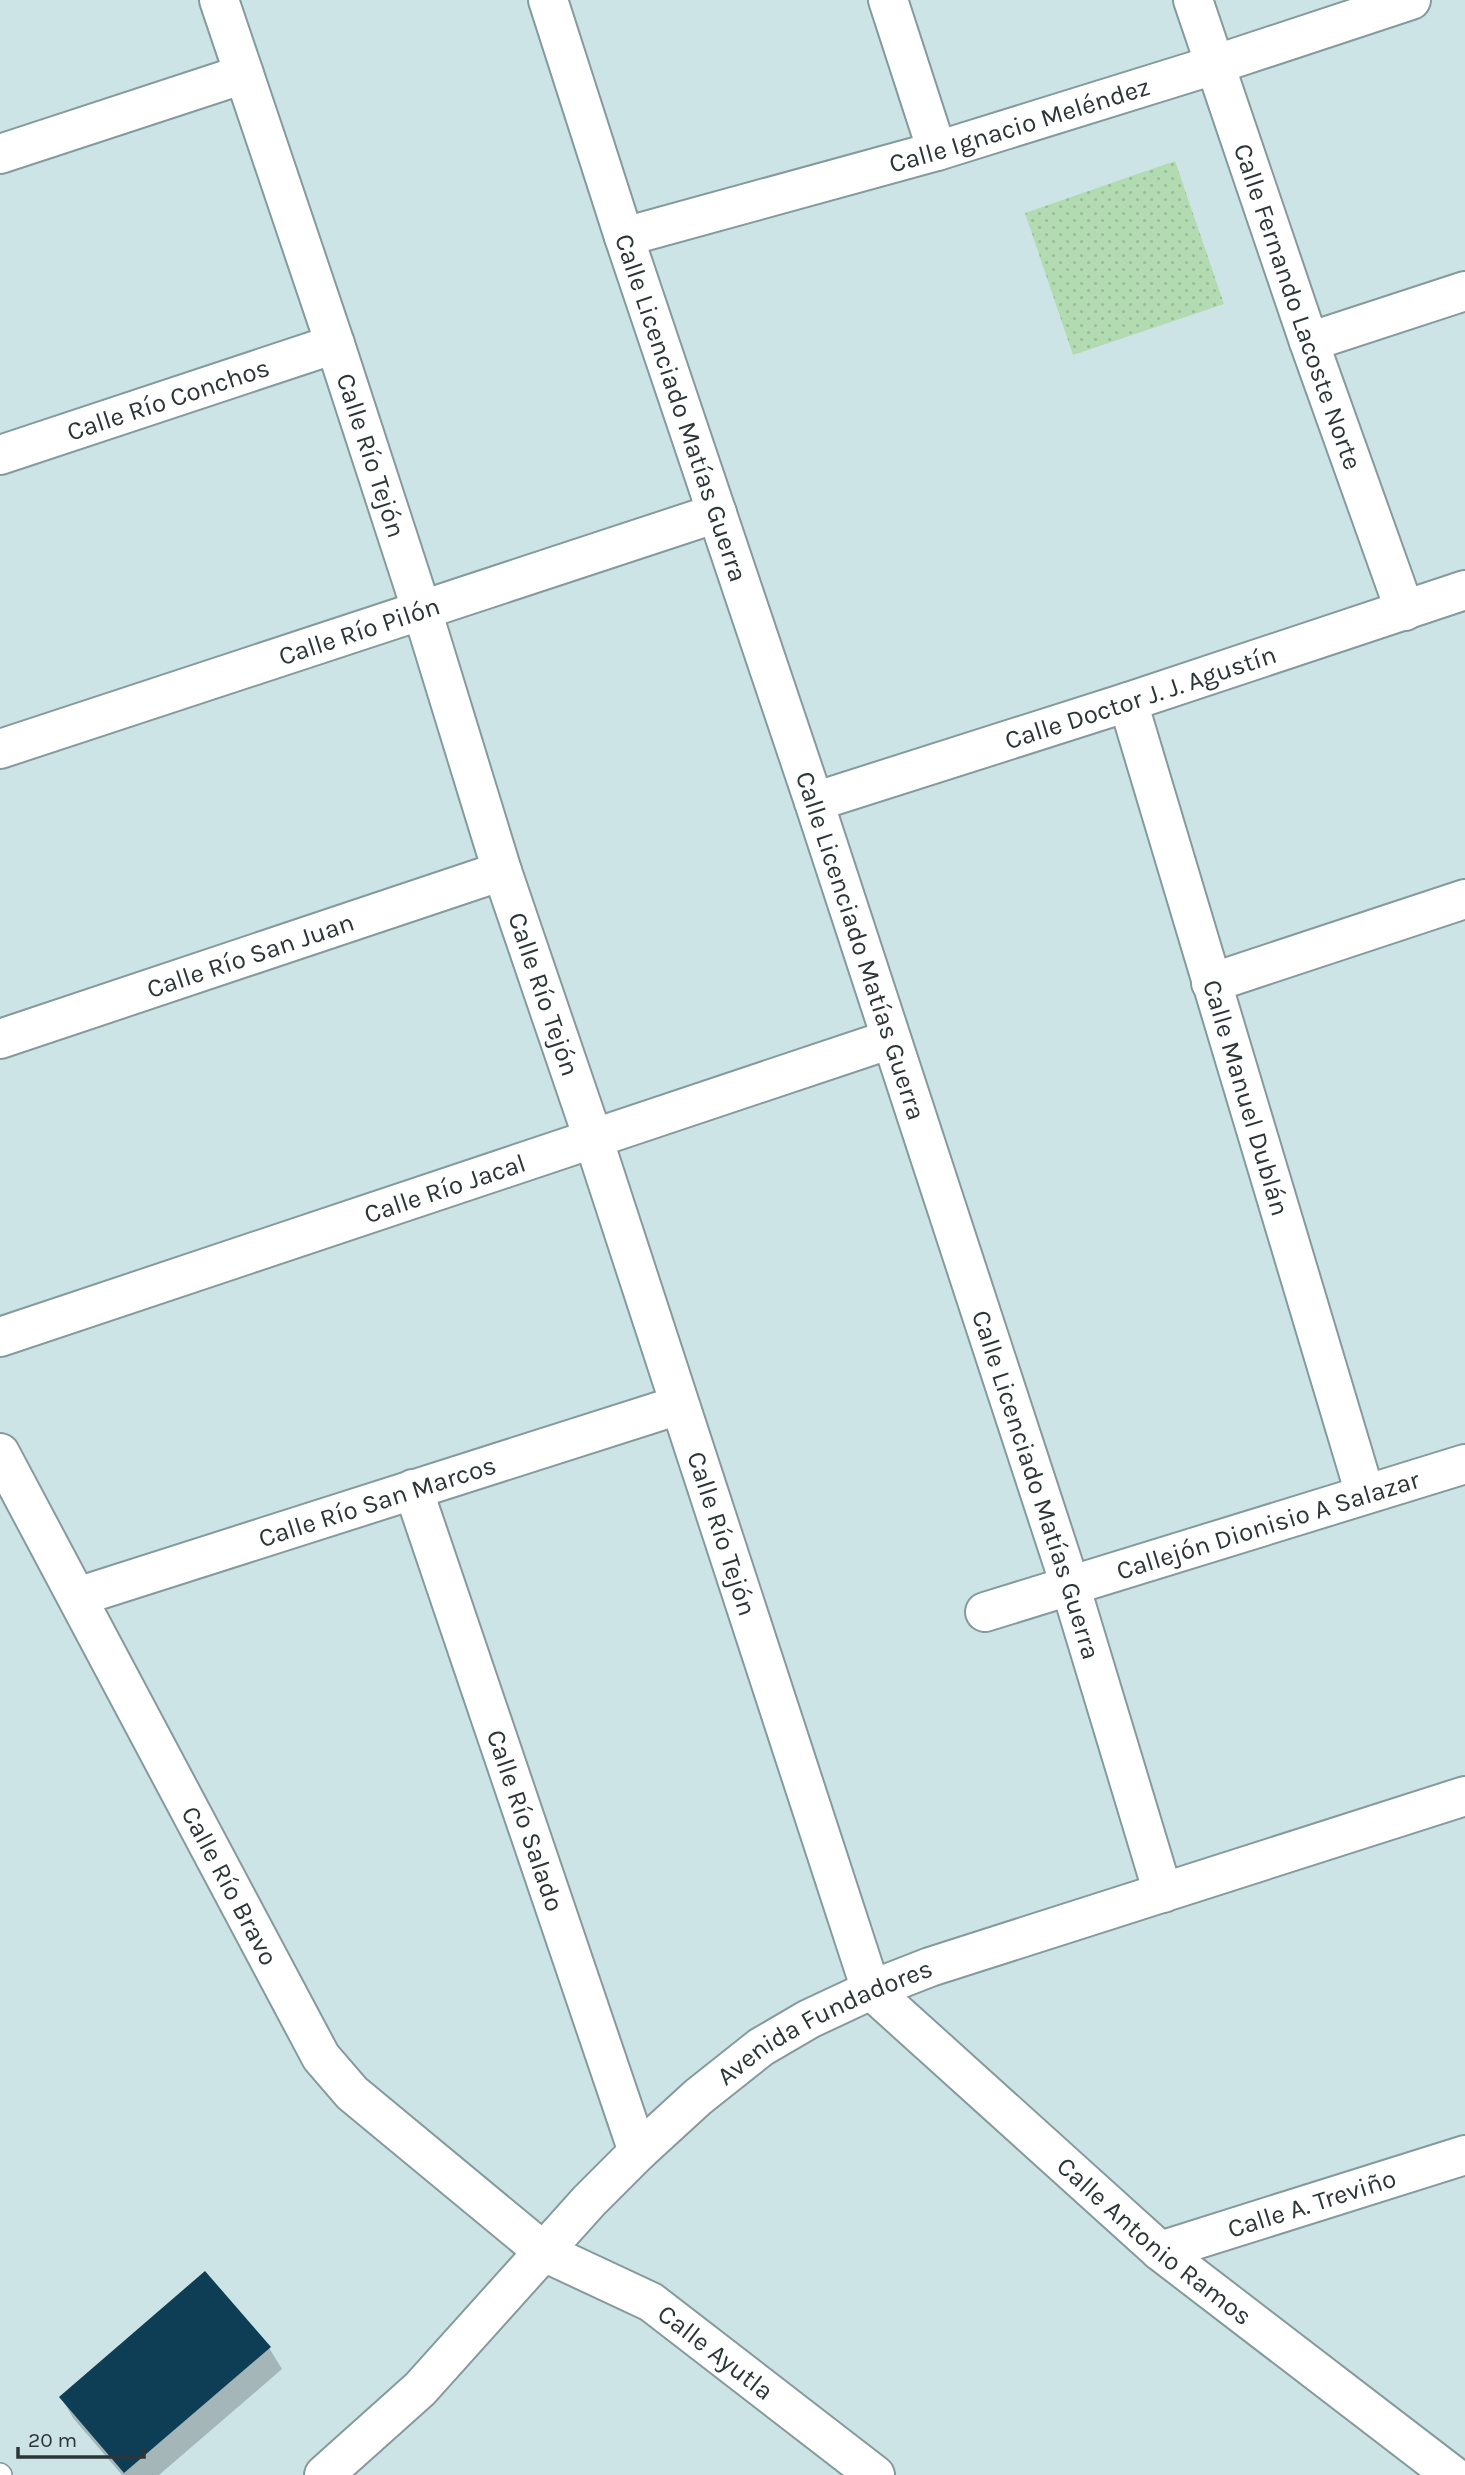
<svg xmlns="http://www.w3.org/2000/svg" width="1465" height="2475" font-family="Karla,sans-serif">
  <defs>
    <pattern id="park-dots" width="8" height="8" patternUnits="userSpaceOnUse" patternTransform="scale(1.75)"><rect width="8" height="8" fill="#b2dbb1"/><path d="M2 2h.1M6 6h.1" fill="none" stroke="#99bd99" stroke-width="1.8" stroke-linecap="round"/></pattern>
  </defs>
  <rect width="100%" height="100%" fill="#cde4e6"/>
  <polygon fill="url(#park-dots)" points="1175,161 1224,304 1073,355 1025,213"/>
  <polygon fill="#0003" points="269,2348 282,2369 159,2475 122,2475 73,2418 61,2397"/>
  <polygon fill="#0d3e56" points="205,2271 271,2347 124,2473 59,2397"/>
  <g fill="none" stroke-linecap="round" stroke-linejoin="round">
    <defs>
      <polyline id="service" points="0,2474 1,2475"/>
      <g id="minor">
        <path id="s1" d="M219,0l116,344 94,289 73,238 91,267 278,852 289,261 292,224"/>
        <polyline points="888,0 937,151"/>
        <path id="s2" d="M1193,0l116,342 96,269"/>
        <polyline points="0,154 244,74"/>
        <path id="s3" d="M624,237l313,-86 277,-86 197,-65"/>
        <polyline points="1309,342 1465,291"/>
        <path id="s4" d="M0,455l335,-111"/>
        <path id="s5" d="M1128,702l237,792"/>
        <path id="s6" d="M0,749l717,-236"/>
        <path id="s7" d="M814,802l314,-100 337,-112"/>
        <polyline points="1211,983 1465,899"/>
        <path id="s8" d="M0,1039l502,-168"/>
        <path id="s9" d="M0,1337l891,-298"/>
        <path id="s10" d="M0,1453l321,604 31,36 192,159"/>
        <path id="s11" d="M413,1489l225,663"/>
        <path id="s12" d="M77,1597l602,-192"/>
        <path id="s13" d="M985,1612l480,-148"/>
        <path id="s14" d="M1160,2251l305,-96"/>
      </g>
      <g id="tertiary">
        <path id="s15" d="M548,0l76,237 190,565 256,783 93,308"/>
        <path id="s16" d="M544,2252l107,50 224,173"/>
        <path id="s17" d="M324,2475l96,-86 169,-188 49,-49 60,-55 63,-50 48,-28 62,-29 59,-23 535,-171"/>
      </g>
    </defs>
    <use href="#service" stroke="#859a9d" stroke-width="24"/>
    <use href="#minor" stroke="#859a9d" stroke-width="42"/>
    <use href="#tertiary" stroke="#859a9d" stroke-width="42"/>
    <use href="#service" stroke="#fff" stroke-width="21"/>
    <use href="#minor" stroke="#fff" stroke-width="38"/>
    <use href="#tertiary" stroke="#fff" stroke-width="38"/>
  </g>
  <g text-anchor="middle" dominant-baseline="central" stroke-width="7" stroke-linejoin="round" paint-order="stroke">
    <g font-size="26" fill="#2d3637" stroke="#cde4e6">
      <text stroke="none"><textPath href="#s3" startOffset="411">Calle Ignacio Meléndez</textPath></text>
      <text stroke="none"><textPath href="#s2" startOffset="324">Calle Fernando Lacoste Norte</textPath></text>
      <text stroke="none"><textPath href="#s4" startOffset="177">Calle Río Conchos</textPath></text>
      <text stroke="none"><textPath href="#s15" startOffset="429">Calle Licenciado Matías Guerra</textPath></text>
      <text stroke="none"><textPath href="#s1" startOffset="480">Calle Río Tejón</textPath></text>
      <text stroke="none"><textPath href="#s6" startOffset="378">Calle Río Pilón</textPath></text>
      <text stroke="none"><textPath href="#s7" startOffset="343">Calle Doctor J. J. Agustín</textPath></text>
      <text stroke="none"><textPath href="#s15" startOffset="996">Calle Licenciado Matías Guerra</textPath></text>
      <text stroke="none"><textPath href="#s8" startOffset="264">Calle Río San Juan</textPath></text>
      <text stroke="none"><textPath href="#s1" startOffset="1046">Calle Río Tejón</textPath></text>
      <text stroke="none"><textPath href="#s5" startOffset="413">Calle Manuel Dublán</textPath></text>
      <text stroke="none"><textPath href="#s9" startOffset="469">Calle Río Jacal</textPath></text>
      <text stroke="none"><textPath href="#s15" startOffset="1563">Calle Licenciado Matías Guerra</textPath></text>
      <text stroke="none"><textPath href="#s12" startOffset="315">Calle Río San Marcos</textPath></text>
      <text stroke="none"><textPath href="#s13" startOffset="296">Callejón Dionisio A Salazar</textPath></text>
      <text stroke="none"><textPath href="#s1" startOffset="1614">Calle Río Tejón</textPath></text>
      <text stroke="none"><textPath href="#s11" startOffset="350">Calle Río Salado</textPath></text>
      <text stroke="none"><textPath href="#s10" startOffset="490">Calle Río Bravo</textPath></text>
      <text stroke="none"><textPath href="#s17" startOffset="681">Avenida Fundadores</textPath></text>
      <text stroke="none"><textPath href="#s14" startOffset="159">Calle A. Treviño</textPath></text>
      <text stroke="none"><textPath href="#s1" startOffset="2473">Calle Antonio Ramos</textPath></text>
      <text stroke="none"><textPath href="#s16" startOffset="200">Calle Ayutla</textPath></text>
    </g>
  </g>
  <path d="M18 2447v10h126v-10" fill="none" stroke="#2d3637" stroke-width="3.5"/>
  <text x="28" y="2447" font-size="21" fill="#2d3637" stroke="#cde4e6" stroke-width="5" paint-order="stroke">20 m</text>
</svg>
